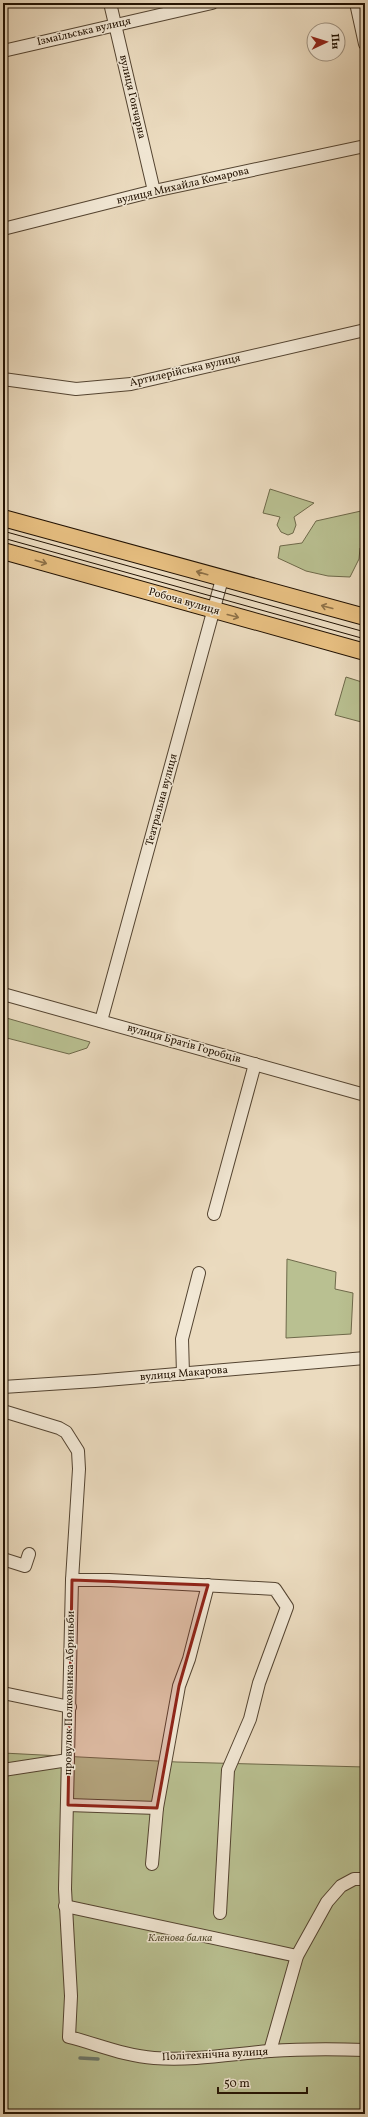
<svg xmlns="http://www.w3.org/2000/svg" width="368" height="2117" font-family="Vollkorn,serif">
  <rect width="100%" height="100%" fill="#ebdbbf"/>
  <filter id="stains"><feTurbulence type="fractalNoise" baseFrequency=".005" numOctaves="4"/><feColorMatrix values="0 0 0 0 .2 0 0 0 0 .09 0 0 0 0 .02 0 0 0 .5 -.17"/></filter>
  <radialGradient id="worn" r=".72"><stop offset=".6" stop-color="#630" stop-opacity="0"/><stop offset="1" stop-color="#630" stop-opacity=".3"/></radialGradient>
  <g fill="#b9c091" stroke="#6e694a">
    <polygon points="365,486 365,545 360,548 359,559 350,577 328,576 306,571 278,558 280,546 302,543 316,521 361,511"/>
    <polygon points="270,489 314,503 294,517 296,525 293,533 288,535 281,532 277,525 280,517 263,513"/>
    <polygon points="346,677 365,683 365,723 335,715"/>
    <polygon points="3,1017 90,1042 87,1048 69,1054 3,1037"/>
    <polygon points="287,1259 336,1272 335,1289 353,1293 351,1334 286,1338"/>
    <polygon points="3,1753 177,1762 365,1767 365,2114 3,2114"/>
  </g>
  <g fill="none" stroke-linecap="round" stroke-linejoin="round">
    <polyline stroke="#69776b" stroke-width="3.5" points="80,2058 98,2059"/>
    <defs>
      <g id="minor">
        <polyline points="110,3 154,191"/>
        <polyline points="356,3 365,44"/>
        <polyline points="3,51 212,3"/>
        <polyline points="3,229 154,191 365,146"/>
        <polyline points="3,379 76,389 131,384 365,330"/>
        <polyline points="3,994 365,1095"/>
        <polyline points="101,1021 222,579"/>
        <polyline points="214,1214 255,1064"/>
        <polyline points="183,1374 182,1339 199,1273"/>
        <polyline points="3,1387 95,1381 365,1358"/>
        <path d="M3,1411l56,17 7,4 12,19 1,18 -7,111 -7,309 6,107 -2,41c28,7 56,19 85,21 39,3 78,-4 116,-7 31,-2 64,-2 95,-1"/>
        <polyline points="3,1559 25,1566 29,1554"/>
        <polyline points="72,1580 109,1580 275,1589 287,1607 259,1683 250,1719 228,1770 220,1913"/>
        <polyline points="3,1693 70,1707"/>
        <polyline points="3,1770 68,1760"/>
        <polyline points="68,1805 157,1808"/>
        <polyline points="152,1864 157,1808 179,1686 189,1659 208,1585"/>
        <polyline points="65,1906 297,1956"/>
        <polyline points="270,2051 297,1956 327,1902 341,1886 354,1879 365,1879"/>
      </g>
      <g id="major">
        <polyline points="3,518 365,617"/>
        <polyline points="3,551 365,652"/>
      </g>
    </defs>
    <use href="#minor" stroke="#544431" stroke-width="14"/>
    <use href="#major" stroke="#221202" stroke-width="18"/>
    <use href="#minor" stroke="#f2e8d5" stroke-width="12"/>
    <use href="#major" stroke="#e6be80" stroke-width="16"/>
    <g stroke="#221202" stroke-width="1">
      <polyline points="3,531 365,632"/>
      <polyline points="3,538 365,639"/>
    </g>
  </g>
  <defs><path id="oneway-shaft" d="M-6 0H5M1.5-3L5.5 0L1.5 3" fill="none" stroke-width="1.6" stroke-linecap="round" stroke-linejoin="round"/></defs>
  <g stroke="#8e7147">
    <use href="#oneway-shaft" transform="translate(41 562) rotate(16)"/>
    <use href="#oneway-shaft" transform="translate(202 573) rotate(-164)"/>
    <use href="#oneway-shaft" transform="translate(327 607) rotate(-165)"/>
    <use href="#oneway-shaft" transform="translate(233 616) rotate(15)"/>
  </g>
  <path fill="#8f2418" fill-opacity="0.2" stroke="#8f2418" stroke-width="3" stroke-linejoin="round" d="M72,1580l136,5 -29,101 -22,122 -89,-3z"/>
  <g text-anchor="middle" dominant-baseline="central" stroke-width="3" stroke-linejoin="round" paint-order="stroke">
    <g font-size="11" fill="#221202" stroke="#f2e8d5">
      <text transform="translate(84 32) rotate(-13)">Ізмаїльська вулиця</text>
      <text transform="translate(132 97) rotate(77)">вулиця Гончарна</text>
      <text transform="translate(183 186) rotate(-13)">вулиця Михайла Комарова</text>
      <text transform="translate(185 371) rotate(-13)">Артилерійська вулиця</text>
      <text transform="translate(184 602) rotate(16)">Робоча вулиця</text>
      <text transform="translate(162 800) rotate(-75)">Театральна вулиця</text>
      <text transform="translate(184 1044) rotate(16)">вулиця Братів Горобців</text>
      <text transform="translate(184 1374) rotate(-5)">вулиця Макарова</text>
      <text transform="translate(70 1693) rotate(-89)">провулок Полковника Абриньби</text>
      <text transform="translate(215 2055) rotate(-3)">Політехнічна вулиця</text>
    </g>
    <g font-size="11" font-style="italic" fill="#574f34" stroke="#f2e8d5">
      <text x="180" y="1938">Кленова балка</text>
    </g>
  </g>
  <rect width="368" height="2117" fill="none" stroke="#ebdbbf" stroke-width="16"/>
  <rect x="4" y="4" width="360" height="2109" fill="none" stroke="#221202" stroke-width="2"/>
  <rect x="8" y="8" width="352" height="2101" fill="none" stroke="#221202"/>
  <g transform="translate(326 42) rotate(86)"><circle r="19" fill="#f2e8d5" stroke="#9f9281"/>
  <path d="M0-3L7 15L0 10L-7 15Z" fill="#8f2418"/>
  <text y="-6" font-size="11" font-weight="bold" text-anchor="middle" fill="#221202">Пн</text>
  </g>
  <path d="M218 2087v6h89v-6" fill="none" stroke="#221202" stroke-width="2"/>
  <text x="224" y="2087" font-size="12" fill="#221202" stroke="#f2e8d5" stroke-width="3" paint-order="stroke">50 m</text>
  <rect width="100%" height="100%" filter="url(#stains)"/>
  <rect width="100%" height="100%" fill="url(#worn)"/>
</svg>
